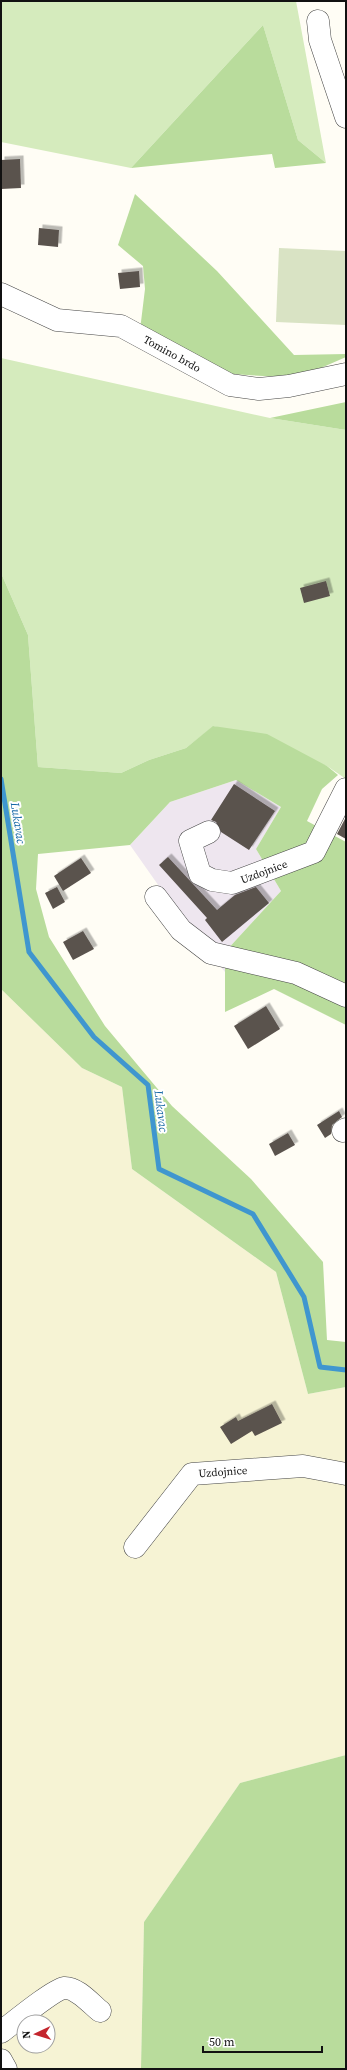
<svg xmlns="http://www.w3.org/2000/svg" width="347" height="2070" font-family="'Source Serif 4',serif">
  <defs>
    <filter id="shadow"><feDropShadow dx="3.5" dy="-3.5" stdDeviation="0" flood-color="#0004"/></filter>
  </defs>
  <rect width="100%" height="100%" fill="#fffdf5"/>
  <polygon fill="#eee6ef" points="236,780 281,807 256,849 281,891 225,952 225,972 180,916 130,845 170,802"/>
  <path fill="#f6f3d4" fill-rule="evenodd" d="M1,989l81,79 40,19 10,82 144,103 32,122 38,-7v368l-106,28 -96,139 -3,147h-140zM24,2022h24v24h-24z"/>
  <g fill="#d5ebbd">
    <polygon points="1,1 296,1 326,163 298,140 263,25 131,168 1,142"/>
    <polygon points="1,358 270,418 346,430 346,779 327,766 214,726 186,748 149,760 121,773 38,767 28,635 1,573"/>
  </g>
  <g fill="#b9dc9c">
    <polygon points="263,25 298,140 326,163 275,168 272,154 131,168"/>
    <polygon points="135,194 217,271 294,355 346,354 346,357 298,378 214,373 140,330 145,289 143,266 118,245"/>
    <polygon points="346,402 346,430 270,418"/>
    <polygon points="1,573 28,635 38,767 121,773 149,760 186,748 213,726 267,734 327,766 338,775 322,789 307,821 346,842 346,1025 274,989 225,1012 225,952 281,891 256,849 281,807 236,780 170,802 130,845 38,854 36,889 49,937 105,1026 172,1106 251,1179 323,1262 327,1340 346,1342 346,1387 308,1394 276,1272 132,1169 122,1087 82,1068 1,989"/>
    <polygon points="346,1755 346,2069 141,2069 144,1922 240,1783"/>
  </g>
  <polygon fill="#d9e3c4" points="279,248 346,251 346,325 276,322"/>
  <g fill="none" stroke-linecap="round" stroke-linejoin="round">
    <polyline stroke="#3f96cf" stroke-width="5" points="1,779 29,952 94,1037 148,1085 159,1169 253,1214 304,1297 320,1367 346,1370"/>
  </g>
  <g fill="#5a524d" filter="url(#shadow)">
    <polygon points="20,159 21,188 1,189 1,160"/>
    <polygon points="39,228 59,230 58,247 38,245"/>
    <polygon points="139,271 140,287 120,289 118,273"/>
    <polygon points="326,581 330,596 304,603 300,588"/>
    <polygon points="234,784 275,811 249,850 221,832 216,822 211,820"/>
    <polygon points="346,817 346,839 337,834"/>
    <polygon points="168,857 217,910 235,895 256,887 269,903 222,942 205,920 207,918 159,865"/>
    <polygon points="81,858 91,873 63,891 54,876"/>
    <polygon points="57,887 65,902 53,909 45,893"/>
    <polygon points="83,931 94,949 73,960 63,942"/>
    <polygon points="266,1006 280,1029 248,1049 234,1026"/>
    <polygon points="339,1111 342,1117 332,1125 331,1134 325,1138 317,1125"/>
    <polygon points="288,1133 295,1145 275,1156 269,1144"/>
    <polygon points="272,1404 282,1423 255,1436 252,1431 231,1444 220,1427 236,1417 238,1421"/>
  </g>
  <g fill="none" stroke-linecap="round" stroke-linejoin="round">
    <defs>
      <g id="minor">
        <polyline points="318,21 320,40 346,117"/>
        <polyline points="1,294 57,320 121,326 230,385 259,389 289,386 346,374"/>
        <polyline points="209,832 190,841 200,874 212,880 232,883 314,852 346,789"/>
        <polyline points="156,897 181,930 211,953 296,973 346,996"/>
        <polyline points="343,1131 346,1129"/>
        <polyline points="135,1547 192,1474 303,1466 346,1474"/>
        <path d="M1,2032c12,-9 52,-42 63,-44 13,-1 27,16 36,23"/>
        <polyline points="1,2060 6,2069"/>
      </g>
    </defs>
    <use href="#minor" stroke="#444" stroke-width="23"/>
    <use href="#minor" stroke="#fff" stroke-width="22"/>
  </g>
  <g text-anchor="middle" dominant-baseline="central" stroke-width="4" stroke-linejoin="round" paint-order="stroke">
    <g font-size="11" fill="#111" stroke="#fff">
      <text transform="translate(172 354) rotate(29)">Tomino brdo</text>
      <text transform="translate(264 872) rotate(-20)">Uzdojnice</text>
      <text transform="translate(223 1472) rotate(-4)">Uzdojnice</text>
    </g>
    <g font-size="12" font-style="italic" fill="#1768a6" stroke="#fff">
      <text transform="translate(18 823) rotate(81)">Lukavac</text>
      <text transform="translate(161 1111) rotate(83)">Lukavac</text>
    </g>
  </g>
  <rect width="347" height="2070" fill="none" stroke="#111111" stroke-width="4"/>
  <g transform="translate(36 2034) rotate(266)"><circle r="19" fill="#ffffff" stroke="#a0a0a0"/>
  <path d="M0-3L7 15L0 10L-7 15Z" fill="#c4262e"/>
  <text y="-6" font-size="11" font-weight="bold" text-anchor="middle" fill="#111111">N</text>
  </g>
  <path d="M203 2046v6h119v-6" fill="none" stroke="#111111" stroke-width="2"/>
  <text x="209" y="2046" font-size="12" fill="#111111" stroke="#ffffff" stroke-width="3" paint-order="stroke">50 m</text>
</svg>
